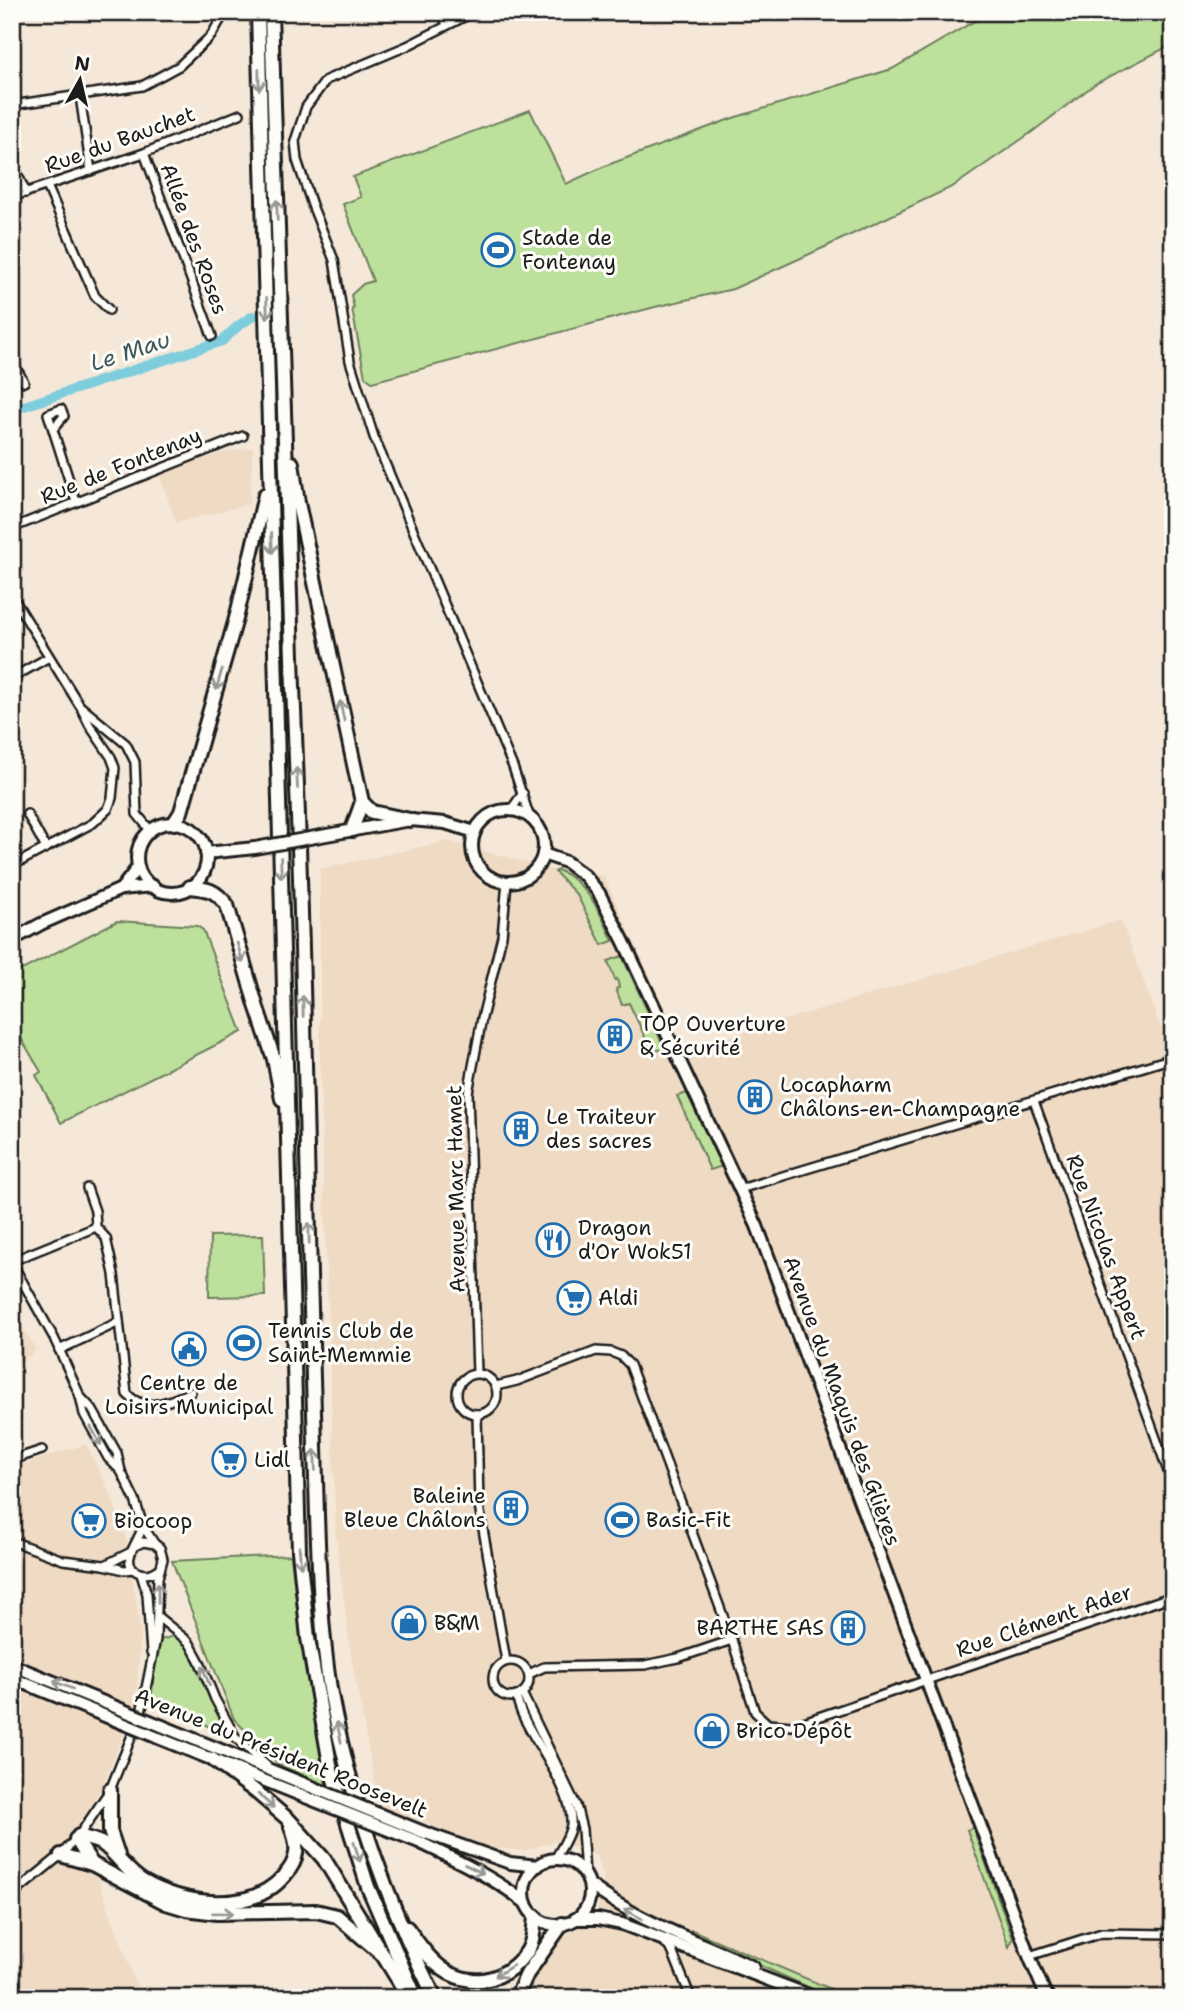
<svg xmlns="http://www.w3.org/2000/svg" width="1185" height="2010" font-family="'Shantell Sans',sans-serif">
  <rect width="100%" height="100%" fill="#f5e8d9"/>
  <filter id="ink" filterUnits="userSpaceOnUse"><feTurbulence type="fractalNoise" baseFrequency=".0143" numOctaves="2"/><feDisplacementMap in="SourceGraphic" scale="14" xChannelSelector="R" yChannelSelector="G"/><feConvolveMatrix kernelMatrix="1 2 1 2 8 2 1 2 1" color-interpolation-filters="sRGB"/></filter>
  <g filter="url(#ink)">
    <g fill="#efdac4">
      <polygon points="253,448 249,504 176,523 160,475 220,453"/>
      <polygon points="448,841 553,870 604,876 683,1050 1121,920 1173,1061 1173,1998 522,1998 526,1986 559,1941 597,1912 604,1878 597,1856 556,1841 523,1851 490,1848 379,1805 351,1656 336,1538 320,1075 320,869"/>
      <polygon points="12,1308 36,1350 12,1369"/>
      <polygon points="86,1444 111,1495 127,1542 141,1633 135,1707 99,1793 58,1852 96,1873 141,1998 12,1998 12,1468"/>
    </g>
    <g fill="#bde19c" stroke="#6c7e5c" stroke-width="2">
      <polygon points="990,12 1173,12 1173,44 1095,84 1032,132 954,186 825,247 733,289 655,307 372,382 365,377 352,309 354,308 351,295 363,284 373,281 343,204 361,197 353,177 530,110 566,184 605,166 733,118 892,69"/>
      <path d="M558,870c30,13 42,42 55,71l-11,4 -25,-50 -22,-23z"/>
      <polygon points="117,921 197,926 203,930 242,1032 61,1123 36,1075 41,1072 12,1023 12,975"/>
      <polygon points="622,956 664,1047 663,1049 652,1052 629,1003 622,1005 616,989 619,987 617,979 615,980 608,961"/>
      <polygon points="688,1093 723,1166 710,1170 677,1096"/>
      <polygon points="263,1235 265,1296 209,1297 210,1236"/>
      <polygon points="291,1555 299,1623 326,1785 279,1765 234,1719 172,1561"/>
      <polygon points="173,1636 185,1641 216,1711 230,1736 151,1700 158,1641"/>
      <polygon points="973,1828 1013,1939 1009,1947 967,1830"/>
      <polygon points="691,1930 692,1930 852,1998 833,1998 689,1934"/>
    </g>
    <g fill="none" stroke-linecap="round" stroke-linejoin="round">
      <polyline stroke="#7ecddc" stroke-width="10" points="12,410 222,341 238,326 253,316"/>
      <defs>
        <g id="street">
          <polyline points="442,12 447,25"/>
          <polyline points="474,12 407,46 326,80 306,107 295,141 297,160 312,205 334,260 350,361 374,437 513,767 530,818"/>
          <polyline points="80,96 91,171"/>
          <polyline points="12,105 142,86 179,66 211,36 225,12"/>
          <polyline points="144,153 212,336"/>
          <polyline points="12,162 26,193"/>
          <polyline points="47,186 95,296 109,310"/>
          <polyline points="12,197 144,153 240,114"/>
          <polyline points="12,360 24,382"/>
          <polyline points="53,429 64,416 61,409 48,414 76,502"/>
          <polyline points="12,528 243,436"/>
          <polyline points="12,596 80,706 126,744 135,762 137,814 150,830"/>
          <polyline points="12,678 49,657"/>
          <polyline points="510,811 523,793"/>
          <polyline points="27,814 46,848"/>
          <polyline points="12,866 93,823 108,809 112,798 115,768 111,757 90,726 82,710"/>
          <polyline points="1034,1101 1173,1485"/>
          <polyline points="87,1188 95,1211 96,1227"/>
          <polyline points="740,1189 1173,1058"/>
          <path d="M96,1227l10,11 8,36 13,120c19,20 43,7 64,-2"/>
          <polyline points="12,1261 96,1227"/>
          <polyline points="12,1263 54,1338 80,1396 84,1414 108,1458 121,1471"/>
          <polyline points="59,1350 119,1322"/>
          <polyline points="477,1373 468,1093 482,1018 502,936 507,882"/>
          <circle cx="477" cy="1394" r="20"/>
          <polyline points="496,1386 517,1381 596,1351 611,1352 621,1356 630,1365 732,1640 755,1712 768,1724 792,1726 1173,1596"/>
          <polyline points="80,1396 92,1409 117,1453 121,1471 135,1500 143,1526 154,1543"/>
          <polyline points="477,1414 479,1506 506,1661"/>
          <polyline points="12,1460 42,1450"/>
          <path d="M143,1526c-3,10 -9,18 -12,27 -7,18 14,27 28,16"/>
          <polyline points="12,1541 63,1560 104,1565 124,1570 134,1569"/>
          <polyline points="105,1565 131,1552"/>
          <polyline points="141,1574 147,1594 151,1653"/>
          <polyline points="158,1617 189,1642 199,1660 215,1699 236,1738 266,1765"/>
          <circle cx="511" cy="1679" r="18"/>
          <polyline points="529,1674 544,1667 645,1665 678,1658 732,1640"/>
          <polyline points="522,1693 576,1805 582,1829 585,1875"/>
          <path d="M516,1696c2,7 4,14 7,20 14,31 51,76 48,109 -2,12 -10,23 -16,34"/>
          <polyline points="12,1895 61,1855 80,1834 110,1790 141,1713 156,1639 158,1578 163,1559 160,1548 155,1544 143,1542 135,1546"/>
          <polyline points="664,1942 672,1951 691,1998"/>
          <polyline points="1029,1956 1102,1933 1173,1934"/>
        </g>
        <g id="secondary">
          <circle cx="508" cy="846" r="36"/>
          <circle cx="172" cy="858" r="35"/>
          <polyline points="332,834 410,820 445,823 475,832"/>
          <polyline points="206,853 255,848"/>
          <polyline points="543,854 566,862 585,876 599,893 624,942 757,1226 1029,1956 1044,1991 1049,1998"/>
          <polyline points="121,889 138,867"/>
          <polyline points="12,940 41,924 121,889 153,886"/>
          <polyline points="12,1665 113,1706"/>
          <polyline points="12,1678 110,1718"/>
          <polyline points="162,1726 302,1783"/>
          <polyline points="156,1737 298,1794"/>
          <polyline points="423,1832 510,1863 538,1866"/>
          <path d="M419,1842c37,18 74,35 107,61"/>
          <circle cx="557" cy="1892" r="33"/>
          <path d="M590,1885c51,39 107,55 163,82"/>
          <polyline points="575,1919 598,1919 622,1924 816,1998"/>
        </g>
        <g id="primary">
          <polyline points="258,12 299,1551 308,1638 331,1770 368,1887 416,1998"/>
          <path d="M271,12l22,675c9,195 12,392 17,588 2,80 4,160 7,240 2,58 4,116 13,174 19,108 56,210 105,309"/>
          <polyline points="292,463 298,503 362,802 352,830"/>
          <polyline points="362,802 372,812 410,820"/>
          <polyline points="174,823 181,812 237,615 265,495"/>
          <path d="M190,887c19,2 25,3 37,18l29,100 18,54 8,40"/>
          <polyline points="212,1759 255,1791 289,1820 324,1859 408,1996"/>
          <polyline points="110,1790 110,1831 118,1855"/>
          <path d="M79,1836c8,3 18,4 25,9 14,11 24,28 40,37 40,23 106,33 140,-6 15,-16 15,-30 7,-49"/>
          <polyline points="76,1839 92,1864"/>
          <polyline points="61,1855 92,1864 166,1903 186,1909 217,1913 316,1911 337,1916 384,1956"/>
          <path d="M407,1928c12,16 24,35 42,45 23,12 47,9 66,-8 5,-5 11,-10 14,-17 5,-10 5,-22 6,-32"/>
          <polyline points="516,1998 527,1974 562,1924"/>
        </g>
      </defs>
      <use href="#street" stroke="#1c1c1c" stroke-width="12"/>
      <use href="#secondary" stroke="#1c1c1c" stroke-width="16"/>
      <use href="#primary" stroke="#1c1c1c" stroke-width="18"/>
      <use href="#street" stroke="#fdfcf7" stroke-width="7"/>
      <use href="#secondary" stroke="#fdfcf7" stroke-width="10"/>
      <use href="#primary" stroke="#fdfcf7" stroke-width="12"/>
      <defs>
        <g id="secondary-bridge">
          <polyline points="255,848 332,834"/>
          <polyline points="113,1706 162,1726"/>
          <polyline points="110,1718 156,1737"/>
          <polyline points="302,1783 423,1832"/>
          <polyline points="298,1794 419,1842"/>
        </g>
      </defs>
      <use href="#secondary-bridge" stroke="#1c1c1c" stroke-width="16" stroke-linecap="butt"/>
      <use href="#secondary-bridge" stroke="#fdfcf7" stroke-width="10"/>
    </g>
    <defs><path id="oneway-shaft" d="M-6 0H5M1.5-3L5.5 0L1.5 3" fill="none" stroke-width="1.6" stroke-linecap="round" stroke-linejoin="round" transform="scale(1.75)"/></defs>
    <g stroke="#989794">
      <use href="#oneway-shaft" transform="translate(259 80) rotate(89)"/>
      <use href="#oneway-shaft" transform="translate(277 210) rotate(-92)"/>
      <use href="#oneway-shaft" transform="translate(267 308) rotate(88)"/>
      <use href="#oneway-shaft" transform="translate(272 543) rotate(88)"/>
      <use href="#oneway-shaft" transform="translate(219 680) rotate(106)"/>
      <use href="#oneway-shaft" transform="translate(342 711) rotate(-102)"/>
      <use href="#oneway-shaft" transform="translate(297 778) rotate(-93)"/>
      <use href="#oneway-shaft" transform="translate(281 868) rotate(88)"/>
      <use href="#oneway-shaft" transform="translate(240 953) rotate(74)"/>
      <use href="#oneway-shaft" transform="translate(303 1006) rotate(-91)"/>
      <use href="#oneway-shaft" transform="translate(309 1233) rotate(-91)"/>
      <use href="#oneway-shaft" transform="translate(96 1436) rotate(61)"/>
      <use href="#oneway-shaft" transform="translate(315 1460) rotate(-92)"/>
      <use href="#oneway-shaft" transform="translate(300 1557) rotate(85)"/>
      <use href="#oneway-shaft" transform="translate(158 1593) rotate(-90)"/>
      <use href="#oneway-shaft" transform="translate(206 1676) rotate(-111)"/>
      <use href="#oneway-shaft" transform="translate(63 1685) rotate(-158)"/>
      <use href="#oneway-shaft" transform="translate(339 1732) rotate(-102)"/>
      <use href="#oneway-shaft" transform="translate(266 1801) rotate(41)"/>
      <use href="#oneway-shaft" transform="translate(357 1852) rotate(72)"/>
      <use href="#oneway-shaft" transform="translate(474 1869) rotate(26)"/>
      <use href="#oneway-shaft" transform="translate(223 1913) rotate(1)"/>
      <use href="#oneway-shaft" transform="translate(633 1914) rotate(-151)"/>
      <use href="#oneway-shaft" transform="translate(504 1971) rotate(148)"/>
    </g>
  </g>
  <defs>
    <symbol id="stadium-ring" viewBox="-11 -11 22 22"><circle r="9.5" fill="#fdfcf7" stroke="#1f6fb2" stroke-width="1.5"/><path d="M0-5a6.5 5 0 1 0 0 10a6.5 5 0 1 0 0-10ZM-3.5-1.8h7v3.6h-7Z" fill="#1f6fb2"/></symbol>
    <symbol id="building-ring" viewBox="-11 -11 22 22"><circle r="9.5" fill="#fdfcf7" stroke="#1f6fb2" stroke-width="1.5"/><path d="M-4-6H4V6H1V3H-1V6H-4ZM-2.5-4.3h1.7v1.8h-1.7ZM.8-4.3h1.7v1.8H.8ZM-2.5-1h1.7V.8h-1.7ZM.8-1h1.7V.8H.8Z" fill="#1f6fb2"/></symbol>
    <symbol id="restaurant-ring" viewBox="-11 -11 22 22"><circle r="9.5" fill="#fdfcf7" stroke="#1f6fb2" stroke-width="1.5"/><path d="M-5-6h1v4h1v-4h1v4h1v-4h1v5L-1.5 .5V6h-2V.5L-5-1ZM5-6V6H3V1.5H1.5Q1.5-4 5-6Z" fill="#1f6fb2"/></symbol>
    <symbol id="supermarket-ring" viewBox="-11 -11 22 22"><circle r="9.5" fill="#fdfcf7" stroke="#1f6fb2" stroke-width="1.5"/><path d="M-6-5.5h2.5l.6 2H6L4.5 2H-2.5L-4.4-4H-6ZM-1.5 3.2a1.3 1.3 0 1 0 .1 0ZM3 3.2a1.3 1.3 0 1 0 .1 0Z" fill="#1f6fb2"/></symbol>
    <symbol id="civic-ring" viewBox="-11 -11 22 22"><circle r="9.5" fill="#fdfcf7" stroke="#1f6fb2" stroke-width="1.5"/><path d="M-.6-6.5H3V-4.5H.6V-3L4-1V1h2V6H-6V1h2V-1L-.6-3ZM-1.2 2.5V6h2.4V2.5Z" fill="#1f6fb2"/></symbol>
    <symbol id="shop-ring" viewBox="-11 -11 22 22"><circle r="9.5" fill="#fdfcf7" stroke="#1f6fb2" stroke-width="1.5"/><path d="M-5-2.5h2.3a2.7 3.5 0 0 1 5.4 0H5L5.5 6h-11ZM-1.5-2.5h3a1.5 2.3 0 0 0-3 0Z" fill="#1f6fb2"/></symbol>
  </defs>
  <g fill-rule="evenodd">
    <use href="#stadium-ring" x="479" y="231" width="38" height="38"/>
    <use href="#building-ring" x="596" y="1017" width="38" height="38"/>
    <use href="#building-ring" x="736" y="1078" width="38" height="38"/>
    <use href="#building-ring" x="502" y="1110" width="38" height="38"/>
    <use href="#restaurant-ring" x="534" y="1221" width="38" height="38"/>
    <use href="#supermarket-ring" x="555" y="1279" width="38" height="38"/>
    <use href="#stadium-ring" x="225" y="1324" width="38" height="38"/>
    <use href="#civic-ring" x="170" y="1330" width="38" height="38"/>
    <use href="#supermarket-ring" x="210" y="1441" width="38" height="38"/>
    <use href="#building-ring" x="492" y="1489" width="38" height="38"/>
    <use href="#stadium-ring" x="603" y="1501" width="38" height="38"/>
    <use href="#supermarket-ring" x="70" y="1502" width="38" height="38"/>
    <use href="#shop-ring" x="390" y="1604" width="38" height="38"/>
    <use href="#building-ring" x="829" y="1609" width="38" height="38"/>
    <use href="#shop-ring" x="693" y="1712" width="38" height="38"/>
  </g>
  <g text-anchor="middle" dominant-baseline="central" stroke-width="6" stroke-linejoin="round" paint-order="stroke">
    <g font-size="21" fill="#1c1c1c" stroke="#fdfcf7">
      <text transform="translate(120 140) rotate(-20)">Rue du Bauchet</text>
      <text transform="translate(194 239) rotate(70)">Allée des Roses</text>
      <text transform="translate(121 466) rotate(-22)">Rue de Fontenay</text>
      <text transform="translate(456 1189) rotate(-91)">Avenue Marc Hamet</text>
      <text transform="translate(1106 1247) rotate(70)">Rue Nicolas Appert</text>
      <text transform="translate(842 1401) rotate(70)">Avenue du Maquis des Glières</text>
      <text transform="translate(1044 1621) rotate(-19)">Rue Clément Ader</text>
      <text transform="translate(281 1753) rotate(22)">Avenue du Président Roosevelt</text>
    </g>
    <g font-size="21" fill="#1c1c1c" stroke="#fdfcf7" text-anchor="start">
      <text x="522" y="238">Stade de<tspan x="522" dy="24">Fontenay</tspan></text>
      <text x="640" y="1024">TOP Ouverture<tspan x="640" dy="24">&amp; Sécurité</tspan></text>
      <text x="780" y="1085">Locapharm<tspan x="780" dy="24">Châlons-en-Champagne</tspan></text>
      <text x="546" y="1117">Le Traiteur<tspan x="546" dy="24">des sacres</tspan></text>
      <text x="578" y="1228">Dragon<tspan x="578" dy="24">d'Or Wok51</tspan></text>
      <text x="598" y="1298">Aldi</text>
      <text x="268" y="1331">Tennis Club de<tspan x="268" dy="24">Saint-Memmie</tspan></text>
      <text x="189" y="1383" text-anchor="middle">Centre de<tspan x="189" dy="24">Loisirs Municipal</tspan></text>
      <text x="254" y="1460">Lidl</text>
      <text x="486" y="1496" text-anchor="end">Baleine<tspan x="486" dy="24">Bleue Châlons</tspan></text>
      <text x="646" y="1520">Basic-Fit</text>
      <text x="114" y="1521">Biocoop</text>
      <text x="434" y="1623">B&amp;M</text>
      <text x="824" y="1628" text-anchor="end">BARTHE SAS</text>
      <text x="736" y="1731">Brico Dépôt</text>
    </g>
    <g font-size="23" font-style="italic" fill="#3e5a5f" stroke="#fdfcf7">
      <text transform="translate(130 351) rotate(-18)">Le Mau</text>
    </g>
  </g>
  <rect width="1185" height="2010" fill="none" stroke="#fdfcf7" stroke-width="42"/>
  <rect x="21" y="21" width="1143" height="1968" fill="none" stroke="#1c1c1c" stroke-width="2.5" filter="url(#ink)"/>
  <g transform="translate(80 80) rotate(8)" stroke="#fdfcf7" stroke-width="5" paint-order="stroke">
  <path d="M0-5L12 26L0 18L-12 26Z" fill="#1c1c1c"/>
  <text y="-10" font-size="19" font-weight="bold" text-anchor="middle" fill="#1c1c1c">N</text>
  </g>
</svg>
